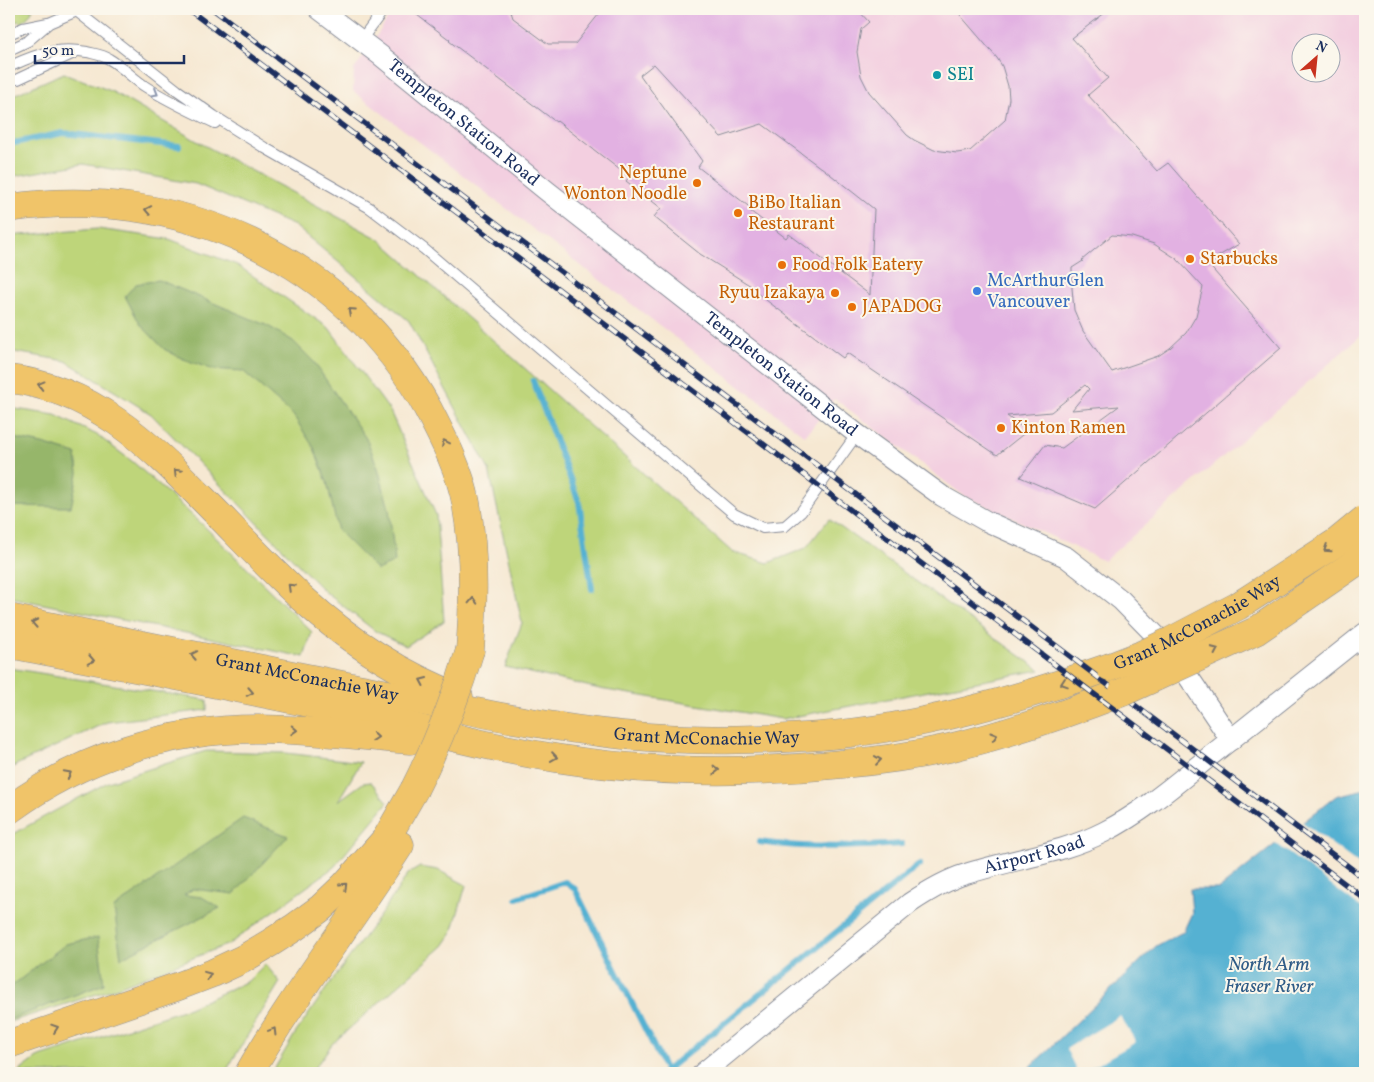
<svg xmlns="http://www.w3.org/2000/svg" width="1374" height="1082" font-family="Vollkorn,serif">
  <rect width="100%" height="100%" fill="#fbf7ec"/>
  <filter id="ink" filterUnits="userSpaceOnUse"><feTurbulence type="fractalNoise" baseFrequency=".02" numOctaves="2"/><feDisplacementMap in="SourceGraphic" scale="10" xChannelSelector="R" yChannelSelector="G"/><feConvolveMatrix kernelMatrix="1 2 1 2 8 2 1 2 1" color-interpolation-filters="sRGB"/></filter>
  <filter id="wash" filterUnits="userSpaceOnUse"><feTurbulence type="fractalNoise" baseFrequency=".0096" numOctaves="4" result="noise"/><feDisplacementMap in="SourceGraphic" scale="20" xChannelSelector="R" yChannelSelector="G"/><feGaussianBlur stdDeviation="1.12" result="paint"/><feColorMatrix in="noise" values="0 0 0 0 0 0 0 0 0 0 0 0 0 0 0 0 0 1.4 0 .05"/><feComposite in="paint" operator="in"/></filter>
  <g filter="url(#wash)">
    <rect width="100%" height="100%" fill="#f6e8d2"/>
    <path fill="#f3cfe0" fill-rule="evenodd" d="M372,9h989l4,6v317l-261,229 -141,-66 -128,-96 -30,37 -217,-165 -235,-180 1,-21 33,-50zM1302,42h30v30h-30z"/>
    <g fill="#bed57a" stroke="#6c826c">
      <polygon points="9,9 33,9 29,16 21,23 18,21 9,25"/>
      <polygon points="64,73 111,91 202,144 379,239 732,552 768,563 806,548 829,519 1040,670 782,719 600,689 505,667 522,623 489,470 409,321 295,226 196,184 83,164 9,177 9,97"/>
      <polygon points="98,229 169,239 237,265 329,328 390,411 436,515 444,621 406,646 375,631 324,591 151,414 66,361 9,351 9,237 19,235"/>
      <polygon points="9,408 55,415 97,435 133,462 203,525 312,632 304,657 9,597"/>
      <polygon points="9,668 207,700 207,710 107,722 16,765 9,772"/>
      <polygon points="206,751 286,753 361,762 338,801 363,783 371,782 388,802 334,867 229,944 113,989 9,1022 9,836 108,782"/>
      <polygon points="420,867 438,870 466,885 452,933 443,946 332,1044 311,1073 272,1073 295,1034 326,989 381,914 408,874"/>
      <polygon points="265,964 280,982 229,1066 226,1073 17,1073 37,1058 189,1008 248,981"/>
    </g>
    <g fill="#96b66a" stroke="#587264">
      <polygon points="159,280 268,326 293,341 313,361 367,440 378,468 389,509 395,562 377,570 338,531 327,482 314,448 293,415 243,371 211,369 183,359 164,349 140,324 125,296 136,284"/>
      <polygon points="9,437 42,444 76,454 78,473 71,507 9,506"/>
      <polygon points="243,818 288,836 234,894 193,889 184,895 202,897 220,908 121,958 114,908"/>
      <polygon points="98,937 104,984 9,1020 9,988 66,944"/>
    </g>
    <polygon fill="#54b1d2" stroke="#387098" points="1365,789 1365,1073 1024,1073 1156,946 1183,932 1192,913 1190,889 1219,889 1336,796"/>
    <g fill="#f6e8d2">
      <polygon points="1301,821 1365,869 1365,911 1274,842"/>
      <polygon points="1120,1016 1136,1042 1082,1073 1078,1073 1066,1049"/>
    </g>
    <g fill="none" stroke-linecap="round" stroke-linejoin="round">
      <g stroke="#54b1d2" stroke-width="6">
        <polyline points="9,144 63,133 179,146"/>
        <polyline points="533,381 579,502 592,589"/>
        <path d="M759,842c48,7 95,5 143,2"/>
        <polyline points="517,898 565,882 575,889 666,1071"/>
        <polyline points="663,1073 920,864"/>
      </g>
    </g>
    <g id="blocks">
      <path fill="#e2b1e2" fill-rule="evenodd" d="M409,9h101l3,9 35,26h27l28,-35h254l12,13 -8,7 -4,23 4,24 8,16 38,43 7,5 20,10 23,3 13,-2 35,-31 4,-21 -1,-13 -6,-20 -5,-8 -42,-49h155l-38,29 36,40 -20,17 69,76 11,-8 71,81 -32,19 74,85 -186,161 -75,-32 25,-32 17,3 57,-42 -47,4 17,-21 -4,-4 -34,27 -44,4 20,15 -30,24 -150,-102 -4,5 -93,-70 1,-2 -51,-32 -46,-37 7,-9 -35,-27 3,-4 -72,-56 -1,1 -107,-81 1,-1zM654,64l67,73 41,-13 59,44v-1l53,42 -4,86 -81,-61 -3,4 -36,-27 2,-2 -54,-42 4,-6 -62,-86zM1112,235l20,2 22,7 23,15 26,28 -7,29 -10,17 -16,15 -12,8 -46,16 -29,-41 -9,-21 -2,-22v-20l11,-7 -1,-1z"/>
    </g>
  </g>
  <g filter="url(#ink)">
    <use href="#blocks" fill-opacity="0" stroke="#888c98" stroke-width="1"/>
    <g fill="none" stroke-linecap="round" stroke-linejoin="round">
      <defs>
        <g id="service">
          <polyline points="74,9 177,90 214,116 265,148 370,208 424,249 734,514 763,528 785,526 801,512 857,434"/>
          <polyline points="9,34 23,28 48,23"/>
          <polyline points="361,40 384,9"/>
          <polyline points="9,50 28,41 49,23 77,11"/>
          <path d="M13,65c26,-12 46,-18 74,-13 8,2 16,3 22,7 14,8 24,20 37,28 22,14 46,25 69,36"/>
          <polyline points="18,79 74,53"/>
        </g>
        <g id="minor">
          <path id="s1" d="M319,9l61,46 167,136 310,243 85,62 44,25 80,36 55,43 50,51 60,89"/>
          <path id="s2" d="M703,1073l207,-170c18,-12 36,-23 56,-29 46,-15 95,-20 138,-42 40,-20 75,-51 110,-79 50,-40 101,-80 151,-120"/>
        </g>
        <g id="primary">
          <path d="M9,208c168,-25 336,49 419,201 15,29 32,61 38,94 9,49 8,98 4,147"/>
          <path d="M9,379c83,9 139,64 195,121 33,33 64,67 99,99 46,42 98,76 156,98"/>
          <path id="s3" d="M9,618c116,23 232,47 348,70 88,17 176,38 266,47 65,6 131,6 197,1 100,-8 196,-36 290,-69"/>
          <path d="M9,644c114,22 228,43 342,68 52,12 103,27 155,37 110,23 225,27 336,15 35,-3 72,-8 107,-16 59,-14 117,-34 174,-56"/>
          <path d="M9,810c71,-53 160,-81 249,-81 51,0 102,7 152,11"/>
          <polyline points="9,1044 179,986 213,973 243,959 270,943 295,927 321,908 345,885 386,839 414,790"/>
          <path d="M249,1073c45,-79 102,-151 151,-228"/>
        </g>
      </defs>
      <use href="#service" stroke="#888c98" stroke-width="12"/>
      <use href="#minor" stroke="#888c98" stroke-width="22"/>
      <use href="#primary" stroke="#888c98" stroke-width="29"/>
      <use href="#service" stroke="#fff" stroke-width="10"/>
      <use href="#minor" stroke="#fff" stroke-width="20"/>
      <use href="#primary" stroke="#f0c469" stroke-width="28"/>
      <defs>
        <g id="rail">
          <polyline points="188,9 1365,899"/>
          <polyline points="213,9 1365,879"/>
        </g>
      </defs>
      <use href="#rail" stroke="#1b2f5e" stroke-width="5.5"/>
      <use href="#rail" stroke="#fbf7ec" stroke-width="4" stroke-dasharray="11" stroke-linecap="butt"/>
      <defs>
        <g id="primary-bridge">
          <path id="s4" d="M1110,667l31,-12 30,-14 67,-35 99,-64 28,-23"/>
          <polyline points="1123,692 1256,631 1352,565 1365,554"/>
          <path d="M414,790c23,-45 42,-92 56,-140"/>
        </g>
      </defs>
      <use href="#primary-bridge" stroke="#888c98" stroke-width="29" stroke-linecap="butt"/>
      <use href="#primary-bridge" stroke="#f0c469" stroke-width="28"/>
    </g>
    <defs><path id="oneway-chevron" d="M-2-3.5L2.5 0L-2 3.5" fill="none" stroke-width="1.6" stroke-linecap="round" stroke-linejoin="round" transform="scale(1.25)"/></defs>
    <use stroke="#8d97ae" href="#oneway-chevron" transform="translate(155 93) rotate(31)"/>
    <g stroke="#7b7263">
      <use href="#oneway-chevron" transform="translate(148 210) rotate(-169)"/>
      <use href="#oneway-chevron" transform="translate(351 311) rotate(-138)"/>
      <use href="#oneway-chevron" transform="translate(41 385) rotate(-165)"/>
      <use href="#oneway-chevron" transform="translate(445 443) rotate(-115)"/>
      <use href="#oneway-chevron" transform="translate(177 472) rotate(-135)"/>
      <use href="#oneway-chevron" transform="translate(1327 549) rotate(147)"/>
      <use href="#oneway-chevron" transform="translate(291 587) rotate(-136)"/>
      <use href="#oneway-chevron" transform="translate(473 601) rotate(-88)"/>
      <use href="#oneway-chevron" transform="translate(35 623) rotate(-169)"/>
      <use href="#oneway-chevron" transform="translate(1215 650) rotate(-25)"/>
      <use href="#oneway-chevron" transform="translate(194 655) rotate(-169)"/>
      <use href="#oneway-chevron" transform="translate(91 660) rotate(11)"/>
      <use href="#oneway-chevron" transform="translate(423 681) rotate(-156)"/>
      <use href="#oneway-chevron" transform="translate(1064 683) rotate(161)"/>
      <use href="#oneway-chevron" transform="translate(250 692) rotate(11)"/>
      <use href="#oneway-chevron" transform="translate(294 730) rotate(3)"/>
      <use href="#oneway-chevron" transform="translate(994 736) rotate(-16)"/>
      <use href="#oneway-chevron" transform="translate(375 737) rotate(5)"/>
      <use href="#oneway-chevron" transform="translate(554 757) rotate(8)"/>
      <use href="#oneway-chevron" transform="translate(878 760) rotate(-8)"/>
      <use href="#oneway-chevron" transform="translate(716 770)"/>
      <use href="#oneway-chevron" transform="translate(68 774) rotate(-27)"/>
      <use href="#oneway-chevron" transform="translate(344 886) rotate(-44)"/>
      <use href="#oneway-chevron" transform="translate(208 975) rotate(-22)"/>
      <use href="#oneway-chevron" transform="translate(55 1028) rotate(-19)"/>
      <use href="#oneway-chevron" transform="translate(273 1031) rotate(-59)"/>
    </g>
  </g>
  <circle fill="#0f9aa8" stroke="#fbf7ec" stroke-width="2" cx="937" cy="75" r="5"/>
  <g fill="#e8710a" stroke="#fbf7ec" stroke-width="2">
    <circle cx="697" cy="183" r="5"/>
    <circle cx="738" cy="213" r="5"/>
    <circle cx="1190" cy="259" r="5"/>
    <circle cx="782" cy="265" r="5"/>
    <circle cx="835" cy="293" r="5"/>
    <circle cx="852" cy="307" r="5"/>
    <circle cx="1001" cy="428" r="5"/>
  </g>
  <circle fill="#3f7fe0" stroke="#fbf7ec" stroke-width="2" cx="977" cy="291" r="5"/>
  <g text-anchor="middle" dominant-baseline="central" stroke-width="4" stroke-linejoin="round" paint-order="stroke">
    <g font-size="18" fill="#0d838f" stroke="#fbf7ec" text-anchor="start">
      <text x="947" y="75">SEI</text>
    </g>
    <g font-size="18" fill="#1b2f5e" stroke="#fbf7ec">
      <text stroke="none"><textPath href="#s1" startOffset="184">Templeton Station Road</textPath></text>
      <text stroke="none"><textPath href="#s1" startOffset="589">Templeton Station Road</textPath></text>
      <text stroke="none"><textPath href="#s4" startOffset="98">Grant McConachie Way</textPath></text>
      <text stroke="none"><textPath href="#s3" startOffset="304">Grant McConachie Way</textPath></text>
      <text stroke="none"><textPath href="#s3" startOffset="709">Grant McConachie Way</textPath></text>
      <text stroke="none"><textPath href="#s2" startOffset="402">Airport Road</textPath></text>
    </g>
    <g font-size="18" fill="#c56008" stroke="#fbf7ec" text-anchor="start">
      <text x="687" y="173" text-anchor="end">Neptune<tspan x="687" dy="21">Wonton Noodle</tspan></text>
      <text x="748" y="203">BiBo Italian<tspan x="748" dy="21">Restaurant</tspan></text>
      <text x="1200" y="259">Starbucks</text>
      <text x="792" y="265">Food Folk Eatery</text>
      <text x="825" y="293" text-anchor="end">Ryuu Izakaya</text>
      <text x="862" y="307">JAPADOG</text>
      <text x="1011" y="428">Kinton Ramen</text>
    </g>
    <g font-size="18" fill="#366cbe" stroke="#fbf7ec" text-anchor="start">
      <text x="987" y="281">McArthurGlen<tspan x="987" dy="21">Vancouver</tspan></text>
    </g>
    <g font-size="19" font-style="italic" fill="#2f5c87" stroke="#fbf7ec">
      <text x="1269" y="965">North Arm<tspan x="1269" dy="22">Fraser River</tspan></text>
    </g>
  </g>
  <rect width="1374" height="1082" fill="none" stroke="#fbf7ec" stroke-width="30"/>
  <g transform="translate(1316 58) rotate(27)"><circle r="24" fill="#fbf7ec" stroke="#a1a7b3"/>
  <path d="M0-4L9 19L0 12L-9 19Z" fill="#c8321e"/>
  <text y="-8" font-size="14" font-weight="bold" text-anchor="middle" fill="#1b2f5e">N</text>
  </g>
  <path d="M35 55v8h149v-8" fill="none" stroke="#1b2f5e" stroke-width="2.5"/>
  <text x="42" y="55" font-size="15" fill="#1b2f5e" stroke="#fbf7ec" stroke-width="4" paint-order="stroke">50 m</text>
</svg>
